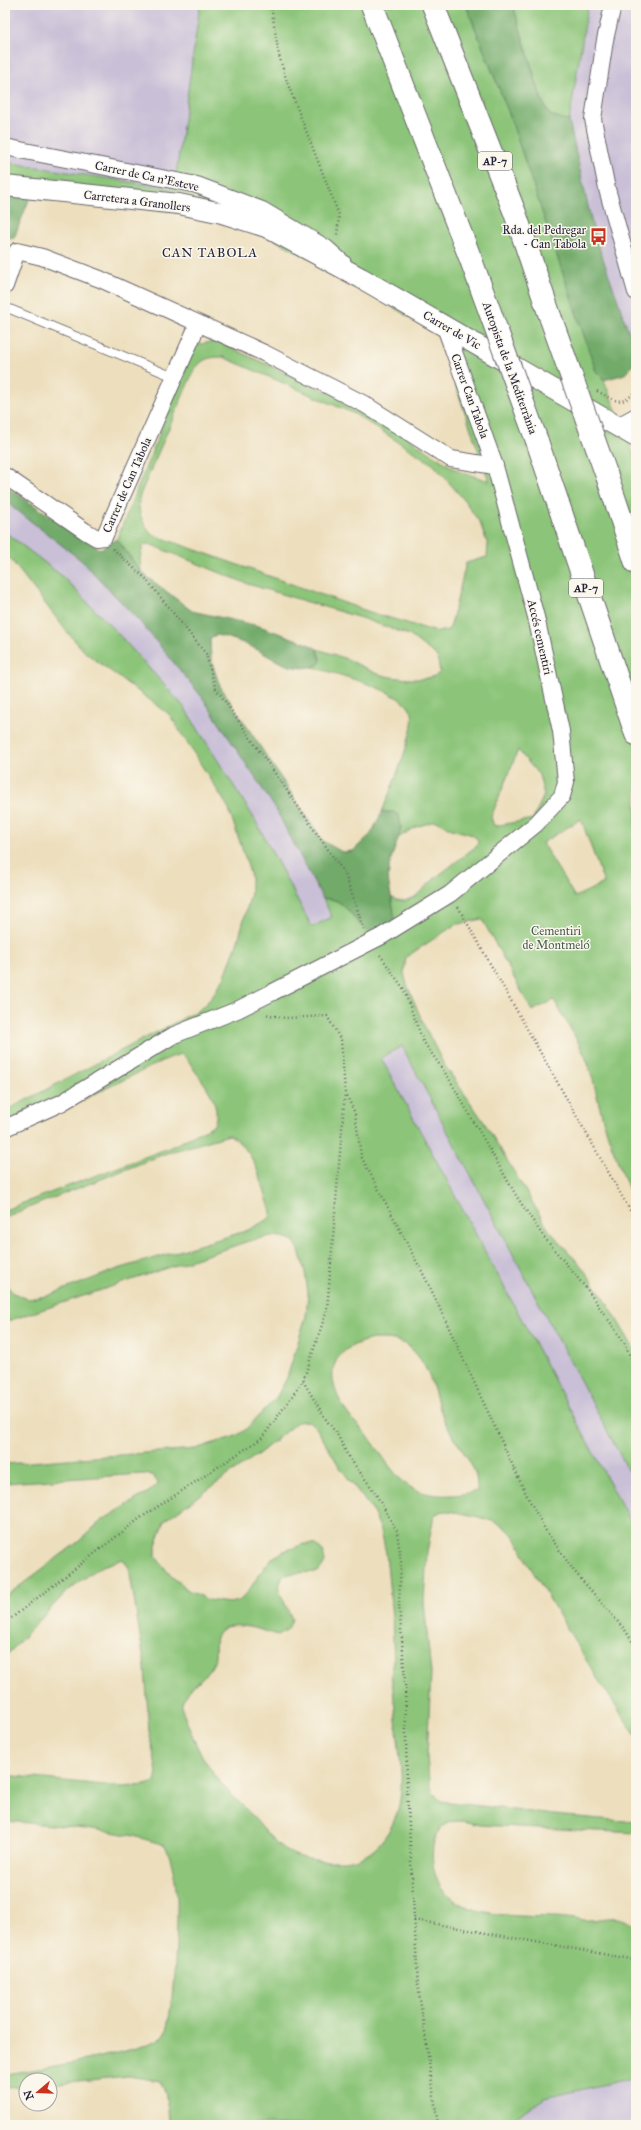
<svg xmlns="http://www.w3.org/2000/svg" width="641" height="2130" font-family="'IM FELL Great Primer',serif">
  <rect width="100%" height="100%" fill="#fbf7ec"/>
  <filter id="ink" filterUnits="userSpaceOnUse"><feTurbulence type="fractalNoise" baseFrequency=".025" numOctaves="2"/><feDisplacementMap in="SourceGraphic" scale="8" xChannelSelector="R" yChannelSelector="G"/><feConvolveMatrix kernelMatrix="1 2 1 2 8 2 1 2 1" color-interpolation-filters="sRGB"/></filter>
  <filter id="wash" filterUnits="userSpaceOnUse"><feTurbulence type="fractalNoise" baseFrequency=".012" numOctaves="4" result="noise"/><feDisplacementMap in="SourceGraphic" scale="16" xChannelSelector="R" yChannelSelector="G"/><feGaussianBlur stdDeviation="0.9" result="paint"/><feColorMatrix in="noise" values="0 0 0 0 0 0 0 0 0 0 0 0 0 0 0 0 0 1.4 0 .05"/><feComposite in="paint" operator="in"/></filter>
  <g filter="url(#wash)">
    <rect width="100%" height="100%" fill="#eddfbe"/>
    <g fill="#c9bfd7">
      <polygon points="5,5 200,5 175,189 5,162"/>
      <polygon points="588,5 636,5 636,352 594,233 569,121"/>
      <polygon points="5,501 82,561 141,623 202,697 275,808 332,917 312,927 254,818 184,707 122,638 62,576 5,532"/>
      <polygon points="402,1046 636,1485 636,1532 381,1058"/>
      <polygon points="636,2077 636,2125 504,2125 545,2098"/>
    </g>
    <g fill="#8cc579" stroke="#57745a" fill-rule="evenodd">
      <path d="M200,5h266l42,106 88,260 8,9 32,80v751c-9,-30 -23,-58 -32,-88 -7,-23 -10,-46 -19,-67 -9,-20 -21,-37 -31,-56l-22,11 -50,-92 -27,6 -49,32 -2,16 3,12 17,40 19,38 41,59 65,108 33,37 22,31 32,54v133l-234,-439 -21,12 255,474v204l-39,-58 -71,-118c-5,-13 -11,-26 -23,-34 -11,-7 -44,-14 -57,-15 -4,0 -8,2 -12,4l-7,37 -3,50 7,71 -4,84 2,24 4,12 8,8 113,14 82,7v11l-156,-8c-6,-1 -14,-4 -21,-4 -33,-1 -31,49 -17,68 4,5 13,12 19,15 28,13 60,12 90,13 11,0 22,2 33,3 24,1 29,-9 52,6v151l-91,21 -41,27h-334l-5,-34 -5,-10 -32,-5 -78,8v-4h-24v7l-21,1v-14c26,-3 145,-23 158,-38 11,-12 15,-118 14,-138 -2,-18 -4,-36 -12,-53l-35,-10 -44,-7 -81,-7v-46l119,12 21,-2 10,-3 2,-10 -8,-41 -4,-64 -16,-99 -6,-9 -23,8 -32,23 -63,67v-60l73,-55 23,-21 49,-30 8,-7 -5,-9 -11,-1 -137,9v-19l190,-15 41,-13 9,-6 31,-32 11,-20 19,-62 2,-23 -3,-21 -6,-22 -5,-9 -11,-4 -12,-1 -22,5 -244,81v-39l8,10 15,6 19,-3 71,-27 128,-38 21,-11 3,-3 1,-6c-10,-27 -14,-60 -42,-76l-62,18 -162,64v-7l166,-63 43,-22c8,-19 -8,-40 -19,-54 -4,-6 -7,-13 -13,-17 -15,3 -28,12 -42,18 -45,21 -90,45 -135,67v-28l194,-101 13,-13 13,-21 13,-35 13,-48v-16l-5,-17 -18,-53 -59,-93 -83,-61 -18,-20 -63,-81v-20l57,44 60,62 62,69 70,111 58,109 20,-10 -9,-18c18,-3 27,14 38,27l33,-11 -3,-18 5,3 8,1 11,-4 19,-18 45,-35c-2,-12 -18,-11 -27,-15 -6,-2 -11,-7 -17,-8l-19,6 -18,11 3,-11 -2,-11 -5,-4h-12c7,-19 35,-83 30,-99 -6,-22 -79,-40 -100,-46l9,-6 -4,-12c13,4 26,8 38,14 7,3 13,7 20,10 13,5 56,11 65,-1l-3,-16 -28,-21 -48,-17 -113,-34 -99,-40 -6,2 -3,12 1,14 -24,-33 78,-194 21,-4 144,66 98,64 31,10 -51,-146 -102,-63 -76,-40 -82,-20 -173,-17v-33l169,27zM223,357l132,57 79,51 30,35 16,23 8,22 -1,12 -21,6 -15,62 -3,5 -11,2 -67,-20 -219,-78c-9,-12 -15,-24 -11,-39l53,-123c9,-13 14,-15 30,-15zM518,750l21,25 5,20 -11,24 -39,7 -3,-9zM581,819l23,64 -29,14 -33,-54zM373,1339c13,0 26,-1 37,9 22,18 24,50 35,74 8,17 21,31 29,48 3,7 3,13 3,21 -19,5 -44,7 -63,-2 -19,-9 -33,-37 -46,-53 -7,-9 -18,-17 -24,-28 -21,-35 -13,-60 29,-69zM309,1421l8,8 22,37 33,44 9,20 5,23 6,64 2,44 -3,14c3,18 4,36 6,55 4,41 13,81 -19,115 -11,11 -25,17 -41,16 -16,0 -36,-1 -50,-10 -18,-11 -29,-31 -44,-45 -26,-24 -44,-49 -55,-82 -2,-6 -6,-12 -6,-18 -1,-14 24,-27 31,-42 4,-9 1,-19 3,-27 8,-22 47,-6 62,-2l10,-6 4,-10 -14,-31 5,-12 11,-3 24,-1 7,-9 -2,-12 -8,-7h-10l-21,7 -10,6 -8,8 -19,28 -8,8 -10,2 -21,-3 -20,-10 -17,-14 -15,-19v-12l9,-25 96,-68 36,-30z"/>
      <polygon points="513,5 588,5 569,121 550,115 542,101"/>
    </g>
    <g fill="#71aa69" stroke="#4a6652">
      <polygon points="466,5 513,5 542,101 550,115 569,121 594,233 636,352 636,362 625,374 604,380 596,371 508,111"/>
      <polygon points="5,195 31,195 14,238 5,237"/>
      <path d="M5,486l95,63 17,-10 24,33 51,39 67,15 47,17 11,6 4,12 -3,4c-26,9 -43,-6 -64,-17 -12,-6 -26,-11 -38,-13l-6,3 1,22 9,26 103,155 19,11 11,-1 18,-17 11,-22h12l5,4c6,17 -8,35 -10,53 -3,18 6,34 5,52l-23,12c-18,-10 -26,-38 -48,-34l-48,-91 -73,-111 -61,-74 -59,-62 -77,-60z"/>
    </g>
  </g>
  <g filter="url(#ink)">
    <g fill="none" stroke-linecap="round" stroke-linejoin="round">
      <defs>
        <g id="service">
          <polyline points="5,254 15,256"/>
          <polyline points="5,307 174,377"/>
        </g>
        <g id="minor">
          <polyline points="613,5 605,40 593,119 607,189 636,292"/>
          <polyline points="5,147 197,185 262,210 326,248 343,263"/>
          <polyline points="5,286 17,251 42,257 100,279 264,353 364,404 451,459 495,466"/>
          <polyline points="618,426 636,416"/>
          <polyline points="5,476 85,531 97,538 104,537 198,324"/>
          <polyline points="382,936 450,894 536,824 562,796 566,782 561,731 536,617 495,466 445,327"/>
          <polyline points="5,1128 61,1103 174,1035 237,1010 273,992"/>
        </g>
        <polyline id="tertiary" points="5,186 179,204 222,213 266,227 361,278 636,437"/>
        <g id="motorway">
          <polyline points="372,5 471,260"/>
          <polyline points="433,5 515,213 551,319"/>
          <polyline points="537,441 636,734"/>
          <polyline points="608,479 636,563"/>
        </g>
      </defs>
      <use href="#service" stroke="#696469" stroke-width="10"/>
      <use href="#minor" stroke="#696469" stroke-width="18"/>
      <use href="#tertiary" stroke="#696469" stroke-width="22"/>
      <use href="#motorway" stroke="#696469" stroke-width="24"/>
      <g stroke="#696469" stroke-width="2.5" stroke-dasharray="1 3" stroke-linecap="butt">
        <polyline points="271,5 279,56 287,82 339,215 337,237"/>
        <path d="M597,391c17,9 25,17 39,-1"/>
        <polyline points="113,549 146,579 206,654 215,687 345,874 364,929"/>
        <polyline points="458,907 636,1221"/>
        <polyline points="380,955 403,988 423,1041 448,1077 517,1197 543,1236 586,1288 624,1342 636,1370"/>
        <polyline points="345,1092 355,1113 361,1156 429,1285 526,1494 546,1531 574,1571 625,1630 636,1647"/>
        <polyline points="303,1381 327,1421 337,1434 348,1456 374,1491 397,1531 401,1562 399,1604 405,1680 407,1790 418,1985 438,2125"/>
        <polyline points="5,1623 139,1519 262,1438 303,1381 327,1310 345,1092 341,1040 327,1016 285,1018 265,1014"/>
        <polyline points="414,1920 636,1960"/>
      </g>
      <use href="#service" stroke="#fff" stroke-width="8"/>
      <use href="#minor" stroke="#fff" stroke-width="16"/>
      <use href="#tertiary" stroke="#fff" stroke-width="20"/>
      <use href="#motorway" stroke="#fff" stroke-width="22"/>
      <defs>
        <polyline id="minor-bridge" points="273,992 382,936"/>
        <g id="motorway-bridge">
          <polyline points="471,260 537,441"/>
          <polyline points="551,319 608,479"/>
        </g>
      </defs>
      <use href="#minor-bridge" stroke="#696469" stroke-width="18" stroke-linecap="butt"/>
      <use href="#motorway-bridge" stroke="#696469" stroke-width="24" stroke-linecap="butt"/>
      <use href="#minor-bridge" stroke="#fff" stroke-width="16"/>
      <use href="#motorway-bridge" stroke="#fff" stroke-width="22"/>
    </g>
  </g>
  <defs>
    <symbol id="bus-bare" viewBox="-9 -9 18 18"><path d="M-5-6H5V4H4V6H2V4H-2V6H-4V4H-5ZM-3.5-4V0h7V-4ZM-3.5 1.2v1.5H-2V1.2ZM2 1.2v1.5H3.5V1.2Z" fill="#c8321e" stroke="#fbf7ec" stroke-width="2.5" paint-order="stroke"/></symbol>
  </defs>
  <g fill-rule="evenodd">
    <use href="#bus-bare" x="586" y="224" width="25" height="25"/>
  </g>
  <g text-anchor="middle" dominant-baseline="central" stroke-width="3" stroke-linejoin="round" paint-order="stroke">
    <g fill="#fbf7ec" stroke="#636270" stroke-width="1">
      <rect x="478" y="152" width="34" height="18" rx="3"/>
      <rect x="569" y="579" width="34" height="18" rx="3"/>
    </g>
    <g font-size="11" font-weight="bold" fill="#22223b">
      <text x="495" y="161">AP-7</text>
      <text x="586" y="588">AP-7</text>
    </g>
    <g font-size="12" fill="#22223b" stroke="#fbf7ec">
      <text transform="translate(147 176) rotate(12)">Carrer de Ca n'Esteve</text>
      <text transform="translate(137 201) rotate(7)">Carretera a Granollers</text>
      <text transform="translate(452 330) rotate(30)">Carrer de Vic</text>
      <text transform="translate(510 368) rotate(70)">Autopista de la Mediterrània</text>
      <text transform="translate(470 396) rotate(70)">Carrer Can Tabola</text>
      <text transform="translate(127 485) rotate(-66)">Carrer de Can Tabola</text>
      <text transform="translate(540 637) rotate(77)">Accés cementiri</text>
    </g>
    <g font-size="12" fill="#22223b" stroke="#fbf7ec" text-anchor="end">
      <text x="586" y="230">Rda. del Pedregar<tspan x="586" dy="14">- Can Tabola</tspan></text>
    </g>
    <g font-size="12" fill="#475b51" stroke="#fbf7ec">
      <text x="556" y="931">Cementiri<tspan x="556" dy="14">de Montmeló</tspan></text>
    </g>
    <g font-size="13" letter-spacing="1" fill="#22223b" stroke="#fbf7ec">
      <text x="210" y="253">CAN TABOLA</text>
    </g>
  </g>
  <rect width="641" height="2130" fill="none" stroke="#fbf7ec" stroke-width="20"/>
  <g transform="translate(38 2092) rotate(251)"><circle r="19" fill="#fbf7ec" stroke="#a4a2a5"/>
  <path d="M0-3L7 15L0 10L-7 15Z" fill="#c8321e"/>
  <text y="-6" font-size="11" font-weight="bold" text-anchor="middle" fill="#22223b">N</text>
  </g>
</svg>
